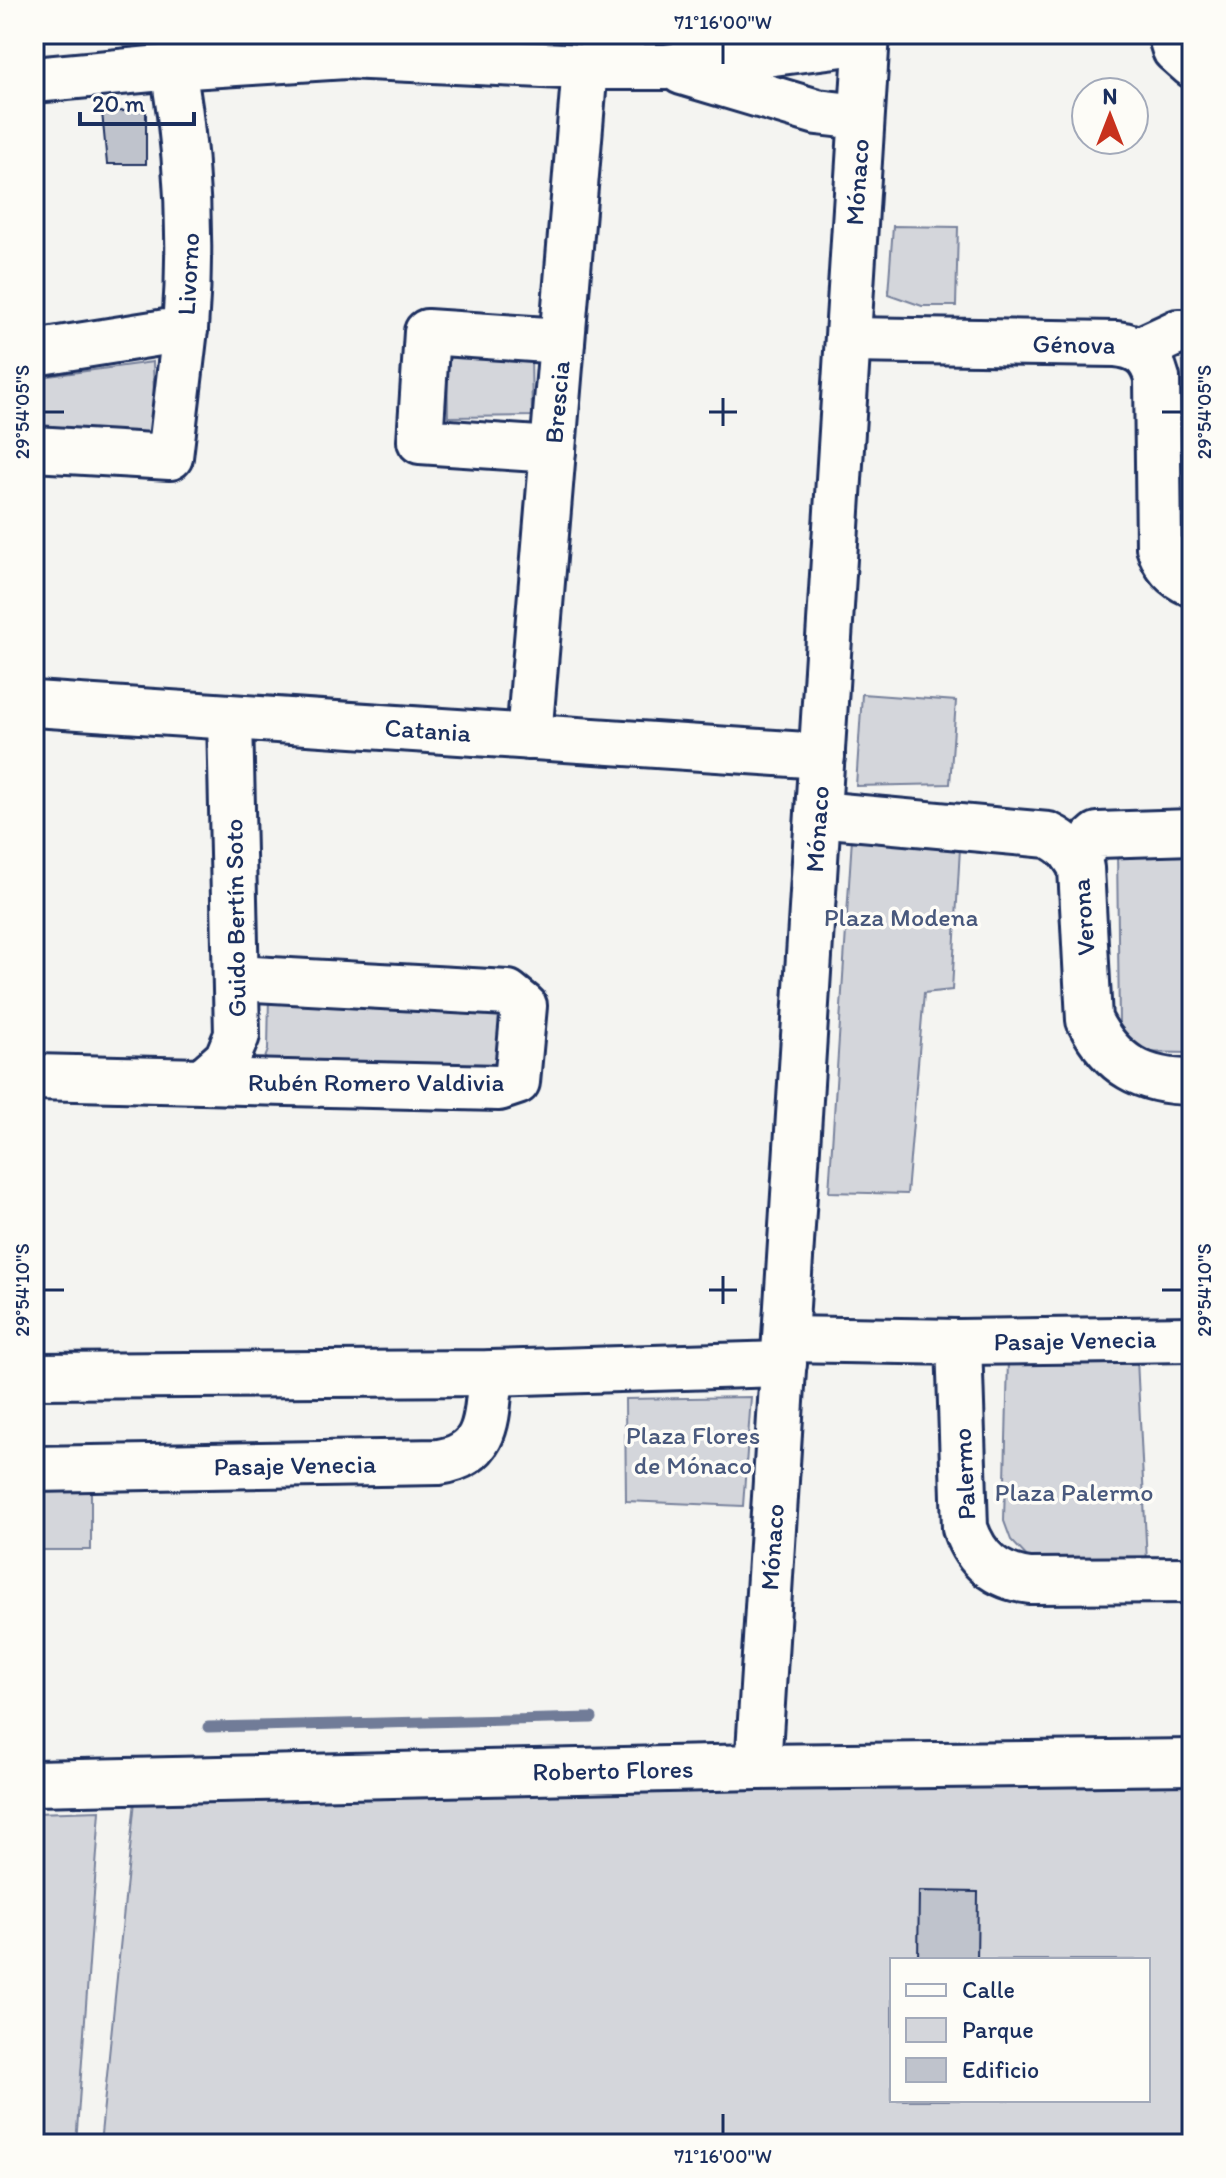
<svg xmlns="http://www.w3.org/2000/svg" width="1226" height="2178" font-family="Itim,sans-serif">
  <rect width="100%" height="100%" fill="#f4f4f1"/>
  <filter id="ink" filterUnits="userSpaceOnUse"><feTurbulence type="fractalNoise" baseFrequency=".0125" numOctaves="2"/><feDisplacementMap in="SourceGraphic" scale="16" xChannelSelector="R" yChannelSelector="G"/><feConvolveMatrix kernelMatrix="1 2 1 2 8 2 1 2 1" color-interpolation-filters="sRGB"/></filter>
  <g filter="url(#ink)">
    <g fill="#d4d6db" stroke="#78829c" stroke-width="2" fill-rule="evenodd">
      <polygon points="893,226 958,227 956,306 922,306 888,294"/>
      <polygon points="1182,342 1192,342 1192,536 1189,532"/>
      <polygon points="531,354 532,416 448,417 447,356"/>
      <polygon points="153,362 155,432 124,439 34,431 34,378"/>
      <polygon points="862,694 956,701 950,784 856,786"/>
      <polygon points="852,838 960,848 952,990 924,993 907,1194 829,1192"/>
      <polygon points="1192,846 1192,1053 1130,1052 1119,1024 1117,848"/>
      <polygon points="269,994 481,1005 507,1018 507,1059 481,1073 261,1069 268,1050"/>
      <polygon points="1008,1359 1137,1359 1147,1562 1032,1562 1011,1540 1004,1521"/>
      <polygon points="751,1397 743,1506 626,1501 625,1399"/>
      <polygon points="34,1481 91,1482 91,1550 34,1550"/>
      <path d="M1192,1774v370h-1092l37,-363zM892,1960h256v140h-256z"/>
      <polygon points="100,1811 76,2144 34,2144 34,1813"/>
    </g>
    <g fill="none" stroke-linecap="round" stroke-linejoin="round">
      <polyline stroke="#717c98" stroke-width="11" points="208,1727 592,1718"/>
    </g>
    <g fill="#bfc3cc" stroke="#1b2f5e" stroke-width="2">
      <polygon points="146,110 146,164 107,164 102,112"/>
      <polygon points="919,1891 978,1892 977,1960 918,1960"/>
    </g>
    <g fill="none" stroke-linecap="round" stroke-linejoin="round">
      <defs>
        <g id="minor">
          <polyline points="1170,34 1175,50 1192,65"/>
          <polyline points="682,72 817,112 861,117"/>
          <polyline points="34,80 173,67 346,56 585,67 665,67 866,41"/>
          <path d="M848,340l268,4c22,2 35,11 41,34l2,169c6,19 15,29 33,37"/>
          <polyline points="1139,350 1178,332 1192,332"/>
          <path d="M34,353l151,-24c7,-89 3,-174 -12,-262"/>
          <polyline points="34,449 170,457 185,329"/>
          <polyline points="553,450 420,441 427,332 562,341"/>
          <polyline points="34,704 822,756"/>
          <polyline points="529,737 585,67"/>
          <path d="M818,814l230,21c17,8 25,17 33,33l8,152c23,45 53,62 103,62"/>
          <polyline points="1074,856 1098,835 1192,832"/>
          <polyline points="34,1077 202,1081 227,1059 237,1035 230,718"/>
          <polyline points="202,1081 499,1088 517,1082 524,1006 508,993 237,978"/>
          <path d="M785,1339l174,3 6,186c11,32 31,49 65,53l162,-1"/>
          <polyline points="959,1342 1192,1339"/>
          <polyline points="34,1376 491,1373 784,1364"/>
          <path d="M34,1469l405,-7c52,-8 47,-47 52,-89"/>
          <polyline points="758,1767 867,34"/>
          <polyline points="34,1783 758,1767 1192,1762"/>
        </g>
      </defs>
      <use href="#minor" stroke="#1b2f5e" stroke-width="50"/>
      <use href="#minor" stroke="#fdfcf7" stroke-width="44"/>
    </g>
  </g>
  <path fill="none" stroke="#1b2f5e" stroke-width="3" d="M723,44v20M723,398v28M44,412h20M709,412h28M1162,412h20M723,1276v28M44,1290h20M709,1290h28M1162,1290h20M723,2114v20"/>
  <g text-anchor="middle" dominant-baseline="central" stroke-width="7" stroke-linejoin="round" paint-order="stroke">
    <g font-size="26" fill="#1b2f5e" stroke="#fdfcf7">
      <text transform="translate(857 182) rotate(-86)">Mónaco</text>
      <text transform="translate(188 274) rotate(-87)">Livorno</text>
      <text transform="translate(1074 344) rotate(1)">Génova</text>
      <text transform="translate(557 402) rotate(-85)">Brescia</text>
      <text transform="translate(428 730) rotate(4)">Catania</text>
      <text transform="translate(817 829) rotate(-86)">Mónaco</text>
      <text transform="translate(1083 917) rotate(-94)">Verona</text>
      <text transform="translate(235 918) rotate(-91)">Guido Bertín Soto</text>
      <text x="376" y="1082">Rubén Romero Valdivia</text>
      <text transform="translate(1075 1340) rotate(-1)">Pasaje Venecia</text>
      <text transform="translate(295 1465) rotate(-1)">Pasaje Venecia</text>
      <text transform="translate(964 1474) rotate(-93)">Palermo</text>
      <text transform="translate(772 1547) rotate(-86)">Mónaco</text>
      <text transform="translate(613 1770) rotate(-1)">Roberto Flores</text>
    </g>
    <g font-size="26" fill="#49597d" stroke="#fdfcf7">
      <text x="901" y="917">Plaza Modena</text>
      <text x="693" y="1435">Plaza Flores<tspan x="693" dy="30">de Mónaco</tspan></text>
      <text x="1074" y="1492">Plaza Palermo</text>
    </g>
  </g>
  <rect width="1226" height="2178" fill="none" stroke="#fdfcf7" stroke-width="88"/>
  <rect x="890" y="1958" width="260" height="144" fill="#fdfcf7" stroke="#a3aaba" stroke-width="2"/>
  <rect x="906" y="1984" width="40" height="12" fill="#fdfcf7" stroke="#a3aaba" stroke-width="2"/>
  <text x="962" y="1998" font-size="24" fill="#1b2f5e">Calle</text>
  <rect x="906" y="2018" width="40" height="24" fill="#d4d6db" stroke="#a3aaba" stroke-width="2"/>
  <text x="962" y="2038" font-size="24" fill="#1b2f5e">Parque</text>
  <rect x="906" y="2058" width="40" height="24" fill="#bfc3cc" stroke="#a3aaba" stroke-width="2"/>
  <text x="962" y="2078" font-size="24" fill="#1b2f5e">Edificio</text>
  <g transform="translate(1110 116)"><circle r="38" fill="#fdfcf7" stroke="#a3aaba" stroke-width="2"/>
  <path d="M0-6L14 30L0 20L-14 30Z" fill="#c8321e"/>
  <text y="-12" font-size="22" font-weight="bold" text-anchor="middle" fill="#1b2f5e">N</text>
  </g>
  <path d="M80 112v12h114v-12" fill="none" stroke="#1b2f5e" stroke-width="4"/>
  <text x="92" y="112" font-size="24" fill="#1b2f5e" stroke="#fdfcf7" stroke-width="6" paint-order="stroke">20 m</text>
  <rect x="44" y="44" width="1138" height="2090" fill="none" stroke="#1b2f5e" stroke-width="3"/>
  <g font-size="20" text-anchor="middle" fill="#1b2f5e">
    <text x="723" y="29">71°16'00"W</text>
    <text transform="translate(22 412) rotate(-90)" y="7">29°54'05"S</text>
    <text transform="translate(1204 412) rotate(-90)" y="7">29°54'05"S</text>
    <text transform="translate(22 1290) rotate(-90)" y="7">29°54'10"S</text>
    <text transform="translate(1204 1290) rotate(-90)" y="7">29°54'10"S</text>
    <text x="723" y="2163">71°16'00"W</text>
  </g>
</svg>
